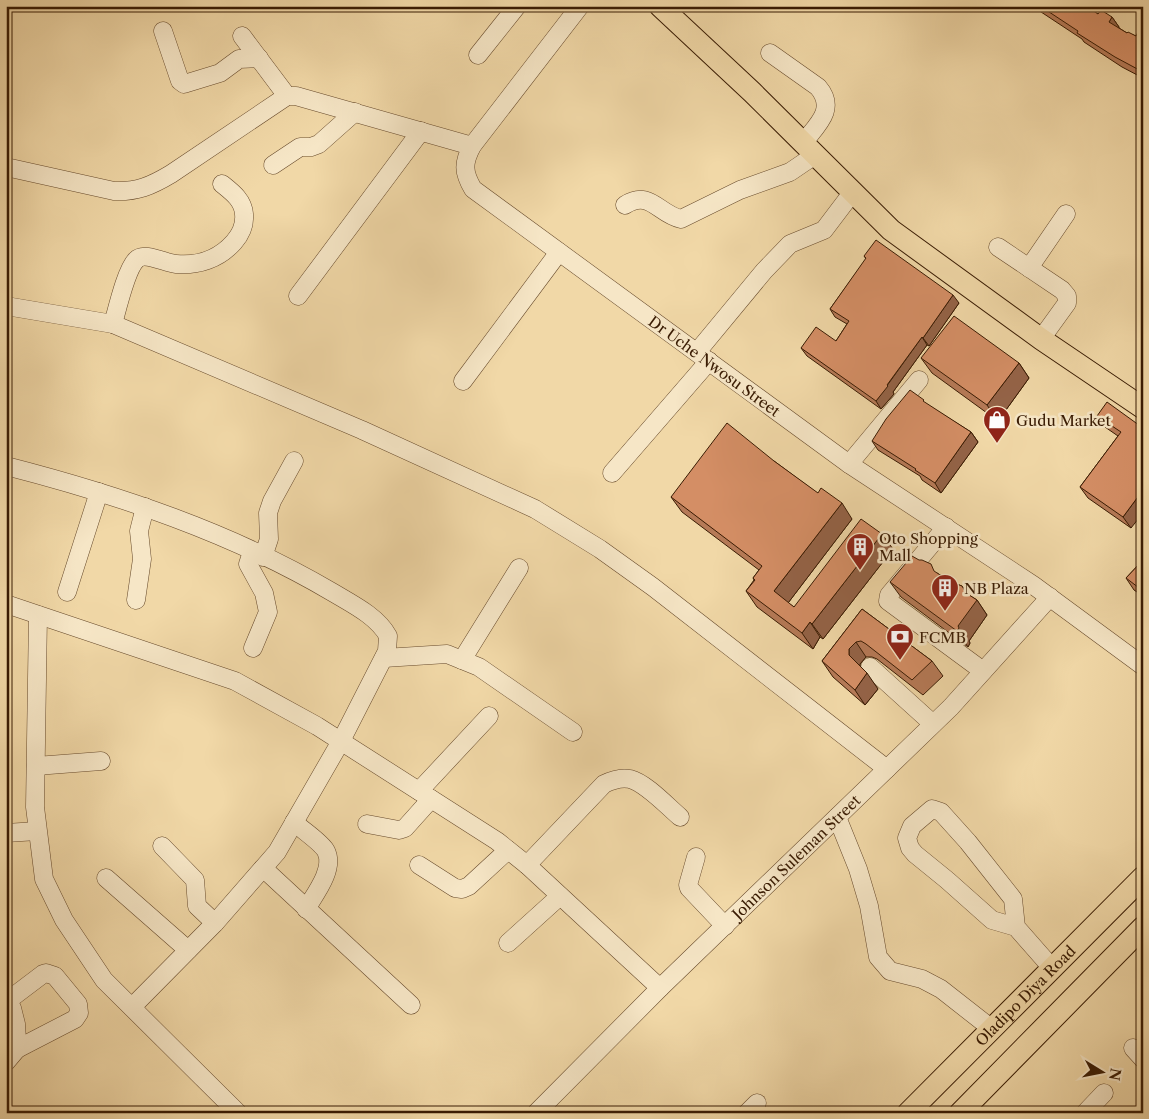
<svg xmlns="http://www.w3.org/2000/svg" width="1149" height="1119" font-family="'Libre Caslon Text',serif">
  <rect width="100%" height="100%" fill="#f1d8a7"/>
  <filter id="stains"><feTurbulence type="fractalNoise" baseFrequency=".004" numOctaves="4"/><feColorMatrix values="0 0 0 0 .2 0 0 0 0 .09 0 0 0 0 .02 0 0 0 .5 -.17"/></filter>
  <radialGradient id="worn" r=".72"><stop offset=".6" stop-color="#630" stop-opacity="0"/><stop offset="1" stop-color="#630" stop-opacity=".3"/></radialGradient>
  <g fill="none" stroke-linecap="round" stroke-linejoin="round">
    <defs>
      <g id="minor">
        <path id="s1" d="M580,6l-108,140c-9,17 -9,26 1,43l376,275 184,121 110,81"/>
        <polyline points="163,31 180,81 184,84 220,73 239,59 259,58"/>
        <polyline points="242,36 287,96"/>
        <path d="M770,53l48,34c19,22 -1,38 -15,56"/>
        <polyline points="478,55 517,6"/>
        <polyline points="273,165 300,147 311,147 319,144 355,112"/>
        <path d="M6,167l108,24c23,1 37,-5 57,-17l116,-78h9l176,50"/>
        <path d="M625,205c25,-16 33,9 56,14l59,-29 50,-18 25,-17"/>
        <polyline points="998,247 1062,290 1067,296 1067,303 1041,339"/>
        <polyline points="1029,268 1066,214"/>
        <polyline points="298,296 421,131"/>
        <polyline points="6,306 113,324 362,430 535,509 600,549 653,587 887,769"/>
        <path d="M113,324c4,-14 13,-54 23,-64 8,-9 29,3 40,4 22,2 43,-5 58,-22 7,-8 11,-18 10,-28 -1,-14 -12,-22 -22,-30"/>
        <polyline points="697,352 764,271 790,244 824,230 852,193"/>
        <polyline points="463,381 559,252"/>
        <polyline points="849,464 919,380"/>
        <path d="M6,466c113,29 226,67 326,126 20,12 45,24 56,44l-1,15 -46,90 -64,111 -62,71 -83,84"/>
        <polyline points="612,473 709,361"/>
        <polyline points="946,527 889,595 888,601 983,671"/>
        <polyline points="252,552 248,564 264,593 268,612 253,648"/>
        <polyline points="263,557 269,539 268,513 272,501 294,461"/>
        <polyline points="67,592 99,492"/>
        <polyline points="136,600 142,559 139,531 145,507"/>
        <polyline points="6,604 235,681 317,726 497,841 527,865 660,988"/>
        <polyline points="38,615 35,807 44,879 64,920 104,980 238,1113"/>
        <polyline points="384,658 447,654 479,667 573,732"/>
        <polyline points="462,660 519,568"/>
        <polyline points="870,667 933,724"/>
        <polyline points="36,766 101,761"/>
        <polyline points="419,791 489,716"/>
        <polyline points="837,817 858,869 869,906 878,957 890,971 922,979 941,989 992,1029"/>
        <path d="M294,822c8,8 27,20 32,29 9,18 -11,43 -20,58"/>
        <polyline points="367,824 399,830 405,828 431,799"/>
        <polyline points="6,833 37,831"/>
        <polyline points="162,846 195,880 197,906 215,923"/>
        <polyline points="696,857 688,885 689,888 725,926"/>
        <polyline points="419,865 455,888 462,889 469,886 508,850"/>
        <path d="M527,865l77,-81c8,-4 17,-7 26,-5 16,4 37,27 50,38"/>
        <polyline points="263,868 411,1005"/>
        <polyline points="106,878 188,950"/>
        <polyline points="1016,927 1013,899 968,842 941,812 932,809 912,826 907,838 910,848 915,854 947,880 992,920 1016,927 1052,968"/>
        <polyline points="508,943 560,896"/>
        <polyline points="6,1002 43,974 46,973 55,976 78,1004 79,1013 75,1019 17,1049"/>
        <polyline points="6,1002 12,1008 16,1024 17,1040 17,1049 6,1062"/>
        <polyline points="1133,1048 1143,1059"/>
        <path id="s2" d="M536,1113l124,-125 291,-281 99,-110"/>
        <polyline points="747,1113 757,1103"/>
        <polyline points="1085,1113 1104,1093"/>
      </g>
      <g id="major">
        <polyline points="660,6 752,92 891,230 1041,339 1143,408"/>
        <path id="s3" d="M908,1113l235,-236"/>
        <polyline points="960,1113 1143,927"/>
      </g>
    </defs>
    <use href="#minor" stroke="#674a2c" stroke-width="19"/>
    <use href="#major" stroke="#391b03" stroke-width="23"/>
    <use href="#minor" stroke="#f6e6c6" stroke-width="18"/>
    <use href="#major" stroke="#f1d8a7" stroke-width="21"/>
  </g>
  <g fill="#b67a57" stroke="#391b03">
    <polygon points="1032,6 1086,6 1098,14 1112,17 1119,27 1119,28 1127,33 1136,36 1143,35 1143,78 1122,67 1084,42 1082,39"/>
    <polygon points="864,256 959,303 929,346 927,345 893,392 894,394 881,409 807,356 801,348 836,341 847,324 835,317 830,309 866,259"/>
    <polygon points="921,358 1019,363 1029,378 998,421 932,373"/>
    <polygon points="926,404 971,432 978,442 941,493 922,480 920,476 878,450 872,441"/>
    <polygon points="1097,416 1143,428 1131,528 1088,498 1080,487 1118,436 1105,427"/>
    <polygon points="774,461 852,519 788,603 794,607 893,549 823,639 820,637 813,649 757,607 746,591 754,580 753,578 759,570 682,512 671,497"/>
    <polygon points="1143,560 1143,596 1134,590 1126,578"/>
    <polygon points="937,573 951,582 962,586 969,595 977,600 987,615 969,641 970,643 968,647 901,597 890,582"/>
    <polygon points="862,609 932,661 943,676 923,695 877,659 872,657 866,657 860,664 860,666 878,689 865,705 833,677 822,661"/>
  </g>
  <g fill="#946347" stroke="#391b03">
    <polygon points="1112,17 1119,27 1116,32 1109,22"/>
    <polygon points="953,295 959,303 929,346 923,338"/>
    <polygon points="922,337 927,345 893,392 894,394 881,409 876,401"/>
    <polygon points="1019,363 1029,378 998,421 987,405"/>
    <polygon points="971,432 978,442 941,493 935,483"/>
    <polygon points="1143,490 1143,513 1131,528 1123,517"/>
    <polygon points="842,503 852,519 785,607 774,591"/>
    <polygon points="882,534 893,549 823,639 812,624"/>
    <polygon points="962,586 973,601 977,600 987,615 969,641 970,643 968,647 957,631 966,593"/>
    <polygon points="810,622 820,637 813,649 802,633"/>
    <polygon points="856,642 866,657 860,664 860,671 849,655 849,649"/>
    <polygon points="867,673 878,689 865,705 855,690"/>
  </g>
  <g fill="#d48e65" stroke="#391b03">
    <polygon points="1040,6 1086,6 1098,14 1101,10 1112,17 1109,22 1127,33 1128,32 1136,36 1138,32 1143,35 1143,72 1115,57 1077,33 1078,31"/>
    <polygon points="876,240 953,295 923,338 922,337 887,385 888,386 876,401 801,348 816,327 836,341 849,321 830,309 866,258 864,256"/>
    <polygon points="954,316 1019,363 987,405 921,358"/>
    <polygon points="910,390 924,400 923,401 971,432 935,483 915,470 916,469 872,441 886,419"/>
    <polygon points="1107,402 1143,428 1143,490 1123,517 1080,487 1121,432 1097,416"/>
    <polygon points="727,423 774,461 818,493 821,488 842,503 774,591 794,607 861,519 882,534 812,624 810,622 802,633 746,591 755,580 753,578 762,566 671,497"/>
    <polygon points="912,556 919,560 922,560 931,564 934,571 951,582 962,586 966,593 977,600 958,626 959,628 957,631 890,582"/>
    <polygon points="1143,560 1143,591 1126,578"/>
    <polygon points="862,609 932,661 912,680 866,644 861,641 856,642 849,649 849,655 867,673 855,690 822,661"/>
  </g>
  <defs>
    <symbol id="shop-pin" viewBox="-11 -11 22 30"><path d="M0 17L-7.5 6A9.5 9.5 0 1 1 7.5 6Z" fill="#8f2418" stroke="#f6e6c6"/><path d="M-5-2.5h2.3a2.7 3.5 0 0 1 5.4 0H5L5.5 6h-11ZM-1.5-2.5h3a1.5 2.3 0 0 0-3 0Z" fill="#fff"/></symbol>
    <symbol id="building-pin" viewBox="-11 -11 22 30"><path d="M0 17L-7.5 6A9.5 9.5 0 1 1 7.5 6Z" fill="#8f2418" stroke="#f6e6c6"/><path d="M-4-6H4V6H1V3H-1V6H-4ZM-2.5-4.3h1.7v1.8h-1.7ZM.8-4.3h1.7v1.8H.8ZM-2.5-1h1.7V.8h-1.7ZM.8-1h1.7V.8H.8Z" fill="#fff"/></symbol>
    <symbol id="bank-pin" viewBox="-11 -11 22 30"><path d="M0 17L-7.5 6A9.5 9.5 0 1 1 7.5 6Z" fill="#8f2418" stroke="#f6e6c6"/><path d="M-6-4H6V4H-6ZM0-2.3a2.3 2.3 0 1 0 0 4.6a2.3 2.3 0 1 0 0-4.6Z" fill="#fff"/></symbol>
  </defs>
  <g fill-rule="evenodd">
    <use href="#shop-pin" x="981" y="404" width="32" height="43"/>
    <use href="#building-pin" x="844" y="531" width="32" height="43"/>
    <use href="#building-pin" x="929" y="572" width="32" height="43"/>
    <use href="#bank-pin" x="884" y="621" width="32" height="43"/>
  </g>
  <g text-anchor="middle" dominant-baseline="central" stroke-width="5" stroke-linejoin="round" paint-order="stroke">
    <g font-size="15" fill="#391b03" stroke="#f6e6c6">
      <text stroke="none"><textPath href="#s1" startOffset="522">Dr Uche Nwosu Street</textPath></text>
      <text stroke="none"><textPath href="#s2" startOffset="365">Johnson Suleman Street</textPath></text>
      <text stroke="none"><textPath href="#s3" startOffset="166">Oladipo Diya Road</textPath></text>
    </g>
    <g font-size="15" fill="#391b03" stroke="#f6e6c6" text-anchor="start">
      <text x="1016" y="420">Gudu Market</text>
      <text x="879" y="538">Oto Shopping<tspan x="879" dy="17">Mall</tspan></text>
      <text x="964" y="588">NB Plaza</text>
      <text x="919" y="637">FCMB</text>
    </g>
  </g>
  <rect width="1149" height="1119" fill="none" stroke="#f1d8a7" stroke-width="25"/>
  <rect x="8" y="8" width="1134" height="1104" fill="none" stroke="#391b03" stroke-width="2.5"/>
  <rect x="12" y="12" width="1124" height="1094" fill="none" stroke="#391b03"/>
  <g transform="translate(1102 1072) rotate(100)" stroke="#f6e6c6" stroke-width="4" paint-order="stroke">
  <path d="M0-4L9 19L0 12L-9 19Z" fill="#391b03"/>
  <text y="-8" font-size="14" font-weight="bold" text-anchor="middle" fill="#391b03">N</text>
  </g>
  <rect width="100%" height="100%" filter="url(#stains)"/>
  <rect width="100%" height="100%" fill="url(#worn)"/>
</svg>
